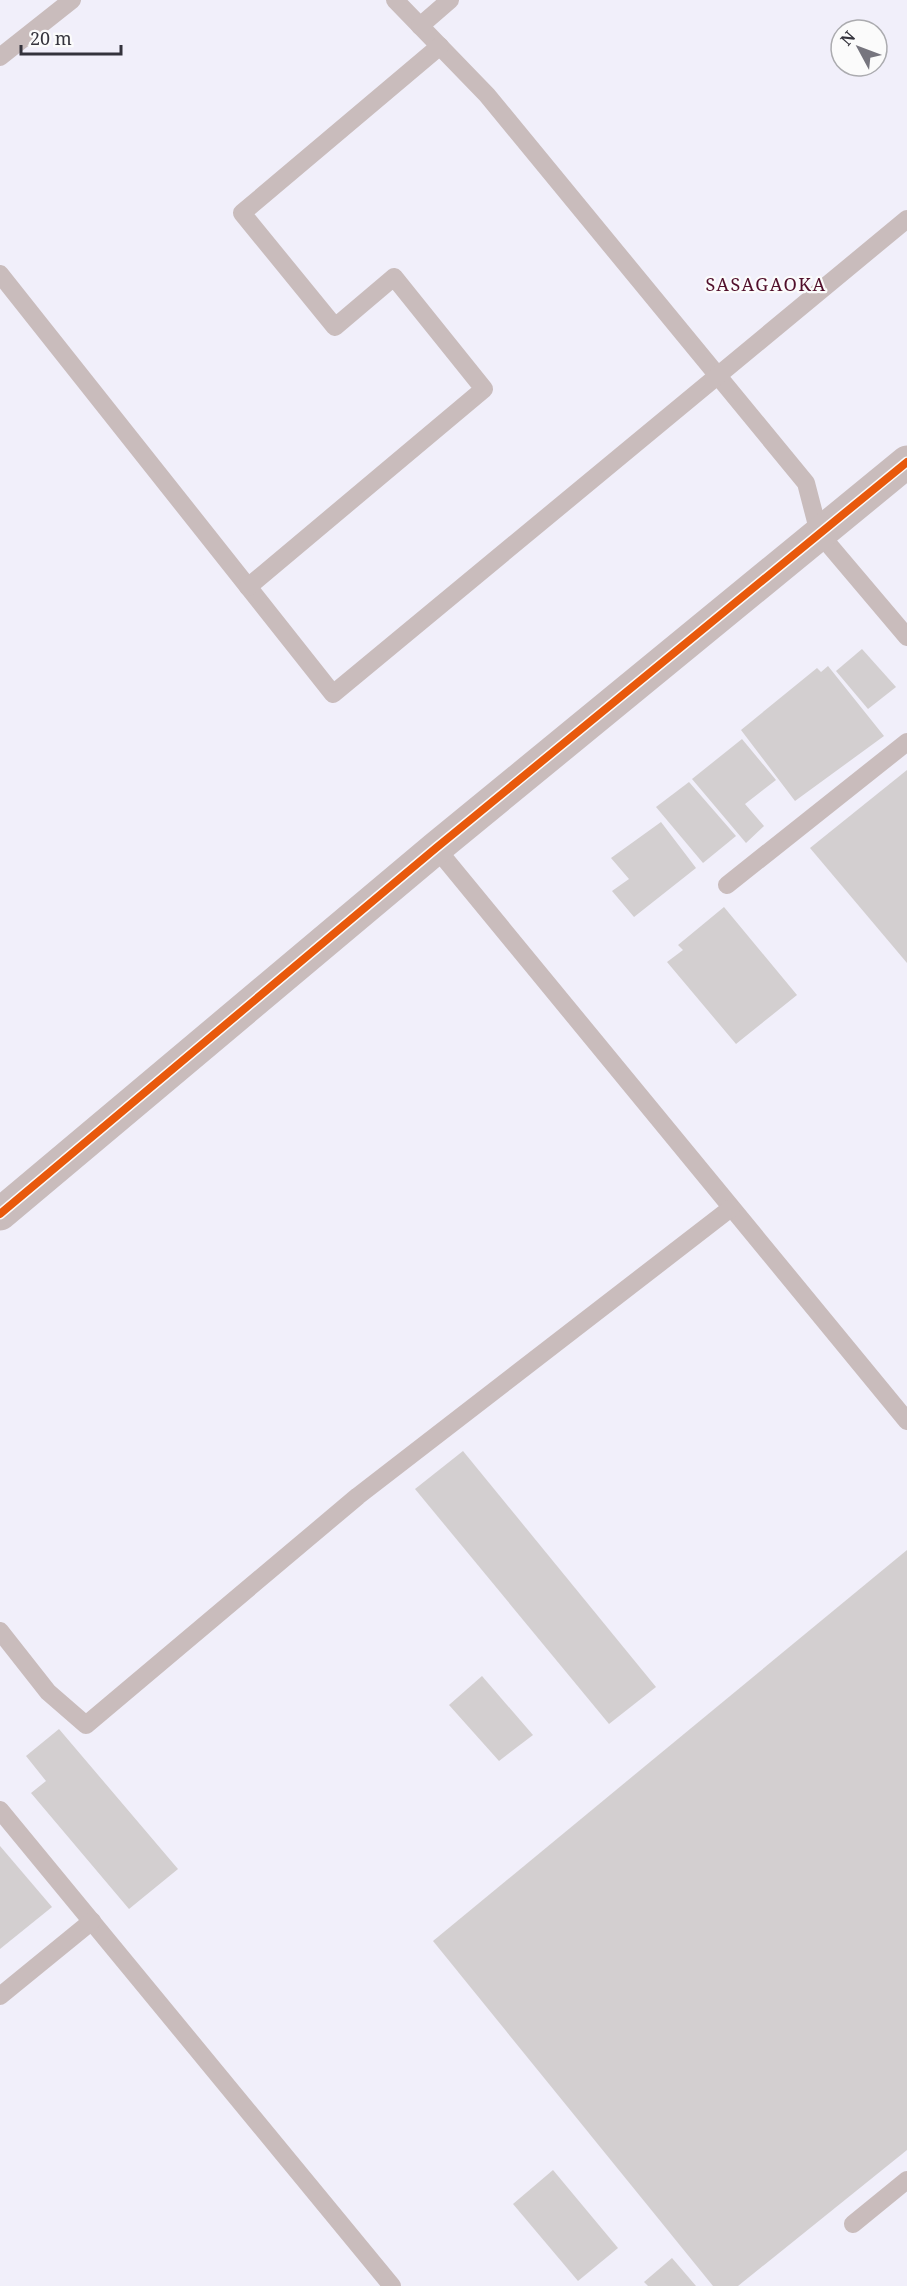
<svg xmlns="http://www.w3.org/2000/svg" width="907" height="2286" font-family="'Noto Serif',serif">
  <rect width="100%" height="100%" fill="#f1effa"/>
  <g fill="#d3cfd0">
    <polygon points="862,649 896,687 868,709 836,671"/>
    <polygon points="828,666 884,736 795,801 741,730 817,668 821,672"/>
    <polygon points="742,739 776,780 745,804 764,826 746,843 692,779"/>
    <polygon points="907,770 907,963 810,848"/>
    <polygon points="689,782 736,836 703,863 656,807"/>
    <polygon points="661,822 696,868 634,917 612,891 629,879 611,858"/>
    <polygon points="724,907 797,995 736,1044 667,962 683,950 678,945"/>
    <polygon points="463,1451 656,1687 609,1724 415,1489"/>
    <polygon points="907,1550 907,2150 738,2286 713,2286 433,1941"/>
    <polygon points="482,1676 533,1735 499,1761 449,1705"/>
    <polygon points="59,1729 178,1869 129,1909 31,1793 46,1781 26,1756"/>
    <polygon points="0,1846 52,1907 0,1949"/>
    <polygon points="553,2170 618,2248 578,2281 513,2204"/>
    <polygon points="672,2258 696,2286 648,2286 644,2282"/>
  </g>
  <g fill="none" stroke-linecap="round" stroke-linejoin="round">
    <g stroke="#c9bcbc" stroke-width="18">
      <polyline points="395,0 487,95 806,483 819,533 907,637"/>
      <polyline points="420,26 450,0"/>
      <polyline points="0,57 72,0"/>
      <polyline points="0,274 333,694 907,219"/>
      <polyline points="248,587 484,389 394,277 335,327 242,213 440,46"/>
      <polyline points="436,848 907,1421"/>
      <polyline points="727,885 907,742"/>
      <polyline points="0,1631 48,1692 86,1725 358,1496 731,1208"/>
      <polyline points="0,1810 392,2286"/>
      <polyline points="0,1996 92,1921"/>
      <polyline points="853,2224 907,2180"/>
    </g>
    <polyline stroke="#c9bcbc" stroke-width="33" points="0,1214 436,848 907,462"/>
    <defs>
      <polyline id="cycleway" points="0,1214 436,848 907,462"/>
    </defs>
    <use href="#cycleway" stroke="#fbfbfb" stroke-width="11"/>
    <use href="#cycleway" stroke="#e8590c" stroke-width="8"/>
  </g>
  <g text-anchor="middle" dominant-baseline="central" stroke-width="4.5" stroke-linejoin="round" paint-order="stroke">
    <g font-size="18" letter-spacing="1.5" fill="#510f2b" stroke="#fbfbfb">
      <text x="766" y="284">SASAGAOKA</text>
    </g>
  </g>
  <g transform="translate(859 48) rotate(311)"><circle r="28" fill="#fbfbfb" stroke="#ababaf" stroke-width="1.5"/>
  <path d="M0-4.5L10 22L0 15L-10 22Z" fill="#76757e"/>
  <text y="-9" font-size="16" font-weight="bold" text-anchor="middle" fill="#34333c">N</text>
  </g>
  <path d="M21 45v9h100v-9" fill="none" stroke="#34333c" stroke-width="3"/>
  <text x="30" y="45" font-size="18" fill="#34333c" stroke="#fbfbfb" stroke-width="4.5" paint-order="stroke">20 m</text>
</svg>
